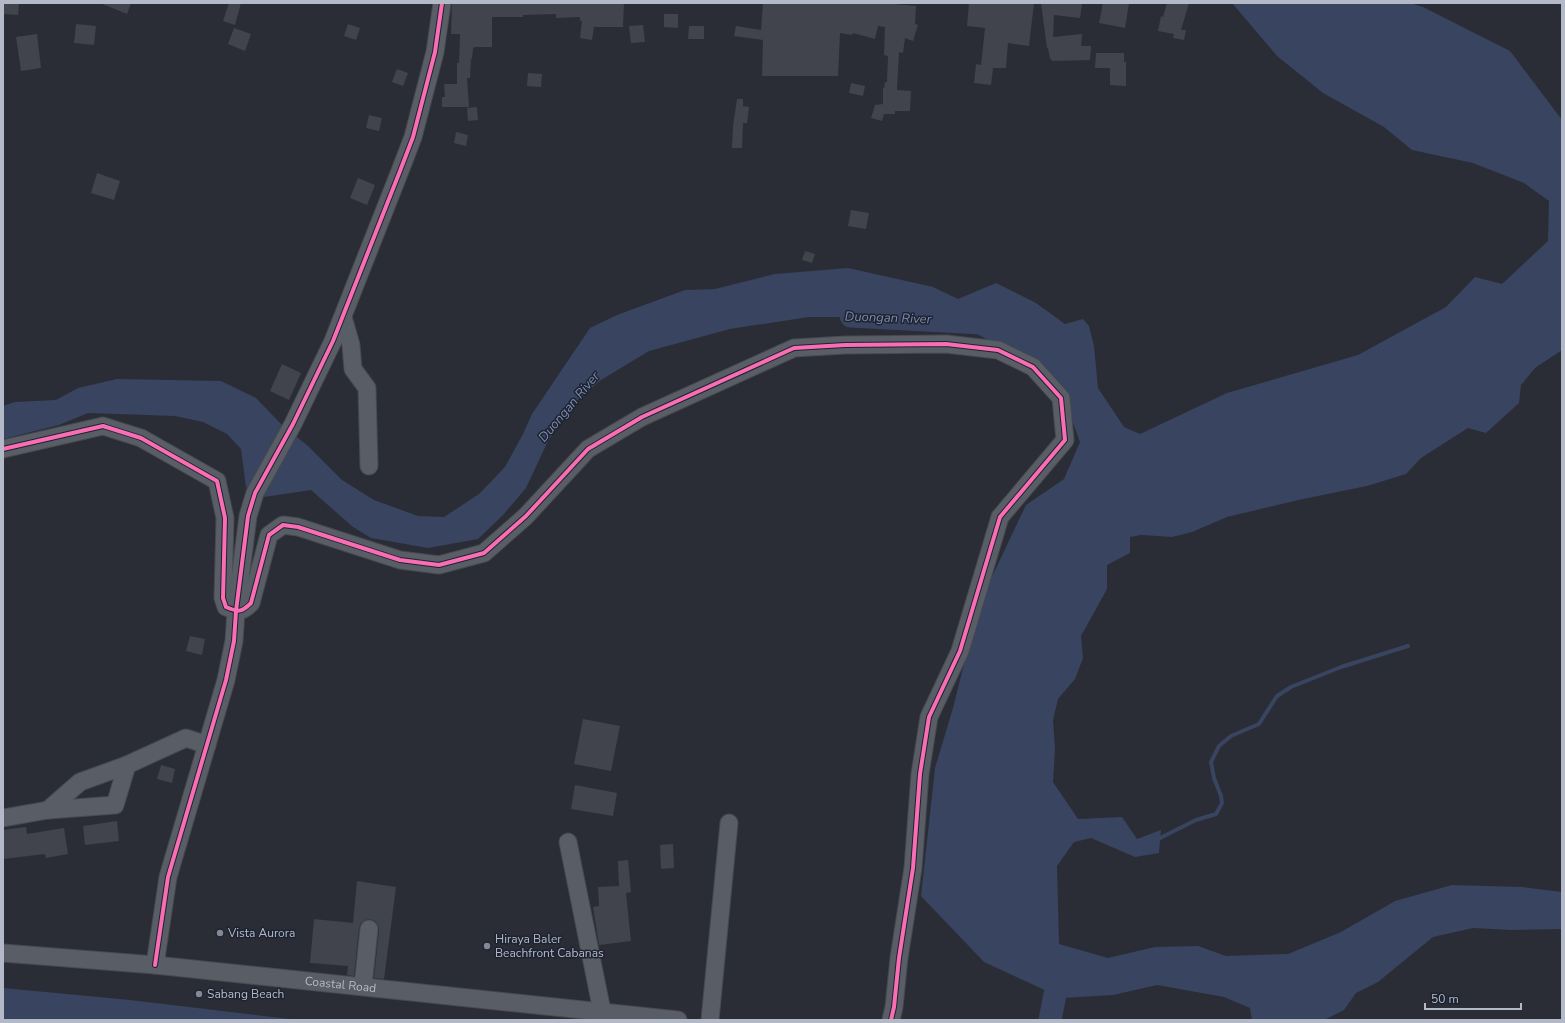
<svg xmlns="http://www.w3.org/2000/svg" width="1565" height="1023" font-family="'Nunito Sans',sans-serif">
  <rect width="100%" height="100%" fill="#2a2d36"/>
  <g fill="#394460">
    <polygon points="1232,3 1410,3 1423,7 1510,51 1562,120 1562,350 1535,368 1521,385 1519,403 1486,433 1468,428 1421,458 1406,474 1367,486 1303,499 1227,517 1192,532 1172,537 1141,535 1130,537 1130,553 1107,565 1107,589 1081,636 1083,658 1075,679 1058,699 1053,720 1055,749 1053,782 1078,819 1122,817 1137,839 1161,830 1159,853 1135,857 1091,838 1074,842 1057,866 1059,944 1108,958 1155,947 1198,946 1226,956 1288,954 1341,932 1395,901 1452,885 1522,887 1562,892 1562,929 1512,930 1473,928 1433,937 1378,982 1356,993 1344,1010 1324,1020 1252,1020 1250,1008 1224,997 1157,985 1113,995 1062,998 984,962 921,896 935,768 953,708 979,604 1026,505 1064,479 1080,442 1062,392 1038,356 1020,341 986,325 934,317 809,317 730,329 649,351 601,380 574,403 548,441 526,488 503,515 478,539 428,548 371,538 353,527 311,490 264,497 246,487 241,449 227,434 203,422 175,416 88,413 59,425 3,439 3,406 15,402 56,400 78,388 117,379 221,381 256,398 282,425 308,446 342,480 374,500 418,516 444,517 479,494 505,467 523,434 532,414 590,328 617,315 685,290 715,289 775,274 848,268 933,287 958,299 996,283 1036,303 1065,324 1083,319 1089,326 1094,346 1098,388 1124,427 1140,434 1227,393 1358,355 1446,307 1475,277 1502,284 1548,241 1549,201 1524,183 1473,163 1412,150 1384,127 1323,93 1277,56"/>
    <polygon points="3,988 130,1000 298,1020 3,1020"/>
  </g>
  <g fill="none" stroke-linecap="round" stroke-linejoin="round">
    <polyline stroke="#394460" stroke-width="4" points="1156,840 1196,820 1216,814 1222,803 1221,796 1214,778 1211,762 1219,746 1231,736 1259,724 1277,696 1291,687 1341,667 1408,646"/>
    <g stroke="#394460" stroke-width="23">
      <polyline points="851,316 981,323 1052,361 1054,364"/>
      <polyline points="1050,1020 1058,979"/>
    </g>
  </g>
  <g fill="#41444c">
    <polygon points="4,3 19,3 18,15 3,14"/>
    <polygon points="100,3 131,3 127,14"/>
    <polygon points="229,3 241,3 235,25 223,21"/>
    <polygon points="452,3 624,3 623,27 594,27 592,40 580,38 582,21 580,21 580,17 556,18 556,14 523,15 523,17 492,17 492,47 474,47 473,49 472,59 471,59 470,78 467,78 469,107 442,107 442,97 445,97 444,84 457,84 457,63 459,63 460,34 451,34"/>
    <polygon points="763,3 894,3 894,4 916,6 915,24 918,25 913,41 905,38 903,53 899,52 897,90 911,91 910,111 895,111 895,114 884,114 882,121 871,118 875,105 883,104 883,88 884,88 885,82 887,82 888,56 884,55 885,27 878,26 875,39 853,33 852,35 840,33 838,76 762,76 763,40 734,36 736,26 761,30"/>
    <polygon points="969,3 1034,3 1029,46 1008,43 1006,68 993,68 991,85 974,83 976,64 981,65 985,28 967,26"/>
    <polygon points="1041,3 1082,3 1080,18 1054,15 1053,37 1082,34 1081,46 1091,46 1090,60 1052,61 1051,59 1050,59 1048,48 1047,48"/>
    <polygon points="1103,3 1129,3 1125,28 1099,23"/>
    <polygon points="1167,3 1189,3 1181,30 1186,30 1184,40 1173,38 1174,34 1158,31 1161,16 1163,17"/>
    <polygon points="664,14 678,14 678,28 664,27"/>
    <polygon points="76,24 96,26 94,45 74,43"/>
    <polygon points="348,24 360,28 356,40 344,36"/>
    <polygon points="643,25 645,42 631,43 629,26"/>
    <polygon points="689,26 704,26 704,39 688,39"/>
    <polygon points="234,28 251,34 245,51 228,44"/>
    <polygon points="37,34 41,68 21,71 16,37"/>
    <polygon points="1096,53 1124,53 1124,62 1126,62 1126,86 1110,85 1110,68 1095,68"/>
    <polygon points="397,69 408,73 403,86 392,82"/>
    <polygon points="528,73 542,74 541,87 527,86"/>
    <polygon points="851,83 865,86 863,96 849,93"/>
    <polygon points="737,99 743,99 743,106 749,107 747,123 743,123 742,148 732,148 733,126"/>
    <polygon points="477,107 478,120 468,121 467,108"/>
    <polygon points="369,115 382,118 379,131 366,128"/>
    <polygon points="456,132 468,135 466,146 454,143"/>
    <polygon points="97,173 120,181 114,200 91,193"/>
    <polygon points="358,178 375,185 367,205 350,198"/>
    <polygon points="851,210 869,213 866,229 848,226"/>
    <polygon points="805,251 815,254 812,263 802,260"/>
    <polygon points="282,364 301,373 289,400 270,391"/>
    <polygon points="190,636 205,639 202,655 186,651"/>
    <polygon points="583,719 620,726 611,771 574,764"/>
    <polygon points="161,765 175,769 172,783 157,779"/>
    <polygon points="575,785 617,793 613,816 571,809"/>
    <polygon points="117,821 119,841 85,845 83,826"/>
    <polygon points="26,827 27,834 64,828 68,854 46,858 45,854 3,859 3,830"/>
    <polygon points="673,844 674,868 661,869 660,845"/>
    <polygon points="628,860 631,892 626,893 631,941 599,945 593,907 599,906 598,887 619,886 618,861"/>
    <polygon points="357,881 396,887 384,979 374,978 379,930 378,925 375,921 370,919 365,920 361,923 359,928 354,976 347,975 348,966 310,963 314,919 353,923"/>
  </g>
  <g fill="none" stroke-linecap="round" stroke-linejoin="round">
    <defs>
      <g id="minor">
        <polyline points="343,317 351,345 353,369 367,388 369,466"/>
        <path d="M3,449l100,-23 38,12 76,43 8,37 -2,80 3,9c12,5 15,6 25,-4l18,-68 14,-10 15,2 102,33 39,5 45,-12 42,-37 62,-67 54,-32 152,-69 51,-3 101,-1 52,6 35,17 28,31 4,42 -65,77 -40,134 -31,66 -9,57 -7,94 -14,90 -5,49 -3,13"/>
        <polyline points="48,810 80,782 127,765 186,738 207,745"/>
        <polyline points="3,818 48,810 115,805 127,765"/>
        <polyline points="568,842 602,1011"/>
        <path id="s1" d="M3,953l152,12 523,55"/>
        <polyline points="155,965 168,877 226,680 234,641 236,611 248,516 255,493 293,424 333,341 400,171 413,137 435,52 442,3"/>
        <polyline points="363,986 369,929"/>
        <polyline points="710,1020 729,823"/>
      </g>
    </defs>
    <use href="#minor" stroke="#464950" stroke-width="19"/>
    <use href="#minor" stroke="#595d65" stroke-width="17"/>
    <defs>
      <g id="cycleway">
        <path d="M3,449l100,-23 38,12 76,43 8,37 -2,80 3,9c12,5 15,6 25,-4l18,-68 14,-10 15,2 102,33 39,5 45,-12 42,-37 62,-67 54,-32 152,-69 51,-3 101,-1 52,6 35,17 28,31 4,42 -65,77 -40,134 -31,66 -9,57 -7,94 -14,90 -5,49 -3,13"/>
        <polyline points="155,965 168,877 226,680 234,641 236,611 248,516 255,493 293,424 333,341 400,171 413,137 435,52 442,3"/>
      </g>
    </defs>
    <use href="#cycleway" stroke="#1d2331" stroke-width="6"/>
    <use href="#cycleway" stroke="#f96db3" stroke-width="4"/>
  </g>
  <g fill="#848895" stroke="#1d2331" stroke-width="1.5">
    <circle cx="220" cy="933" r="4"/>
    <circle cx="487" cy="946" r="4"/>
    <circle cx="199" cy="994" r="4"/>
  </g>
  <g text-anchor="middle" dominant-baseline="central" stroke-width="3" stroke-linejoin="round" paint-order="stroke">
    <g font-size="12" fill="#b4b9c8" stroke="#1d2331" text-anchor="start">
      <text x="228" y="933">Vista Aurora</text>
      <text x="495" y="939">Hiraya Baler<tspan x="495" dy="14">Beachfront Cabanas</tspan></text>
      <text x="207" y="994">Sabang Beach</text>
    </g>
    <g font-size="12" fill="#b4b9c8" stroke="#1d2331">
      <text stroke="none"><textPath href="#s1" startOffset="339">Coastal Road</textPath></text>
    </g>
    <g font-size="13" font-style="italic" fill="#7c8bae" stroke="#1d2331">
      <text transform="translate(888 318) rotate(2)">Duongan River</text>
      <text transform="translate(569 407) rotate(-50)">Duongan River</text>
    </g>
  </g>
  <rect width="1565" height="1023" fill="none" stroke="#b4b9c8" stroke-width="8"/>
  <path d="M1425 1003v6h96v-6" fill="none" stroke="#b4b9c8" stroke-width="2"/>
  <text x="1431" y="1003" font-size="12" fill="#b4b9c8" stroke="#1d2331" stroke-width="3" paint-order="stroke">50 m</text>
</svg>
